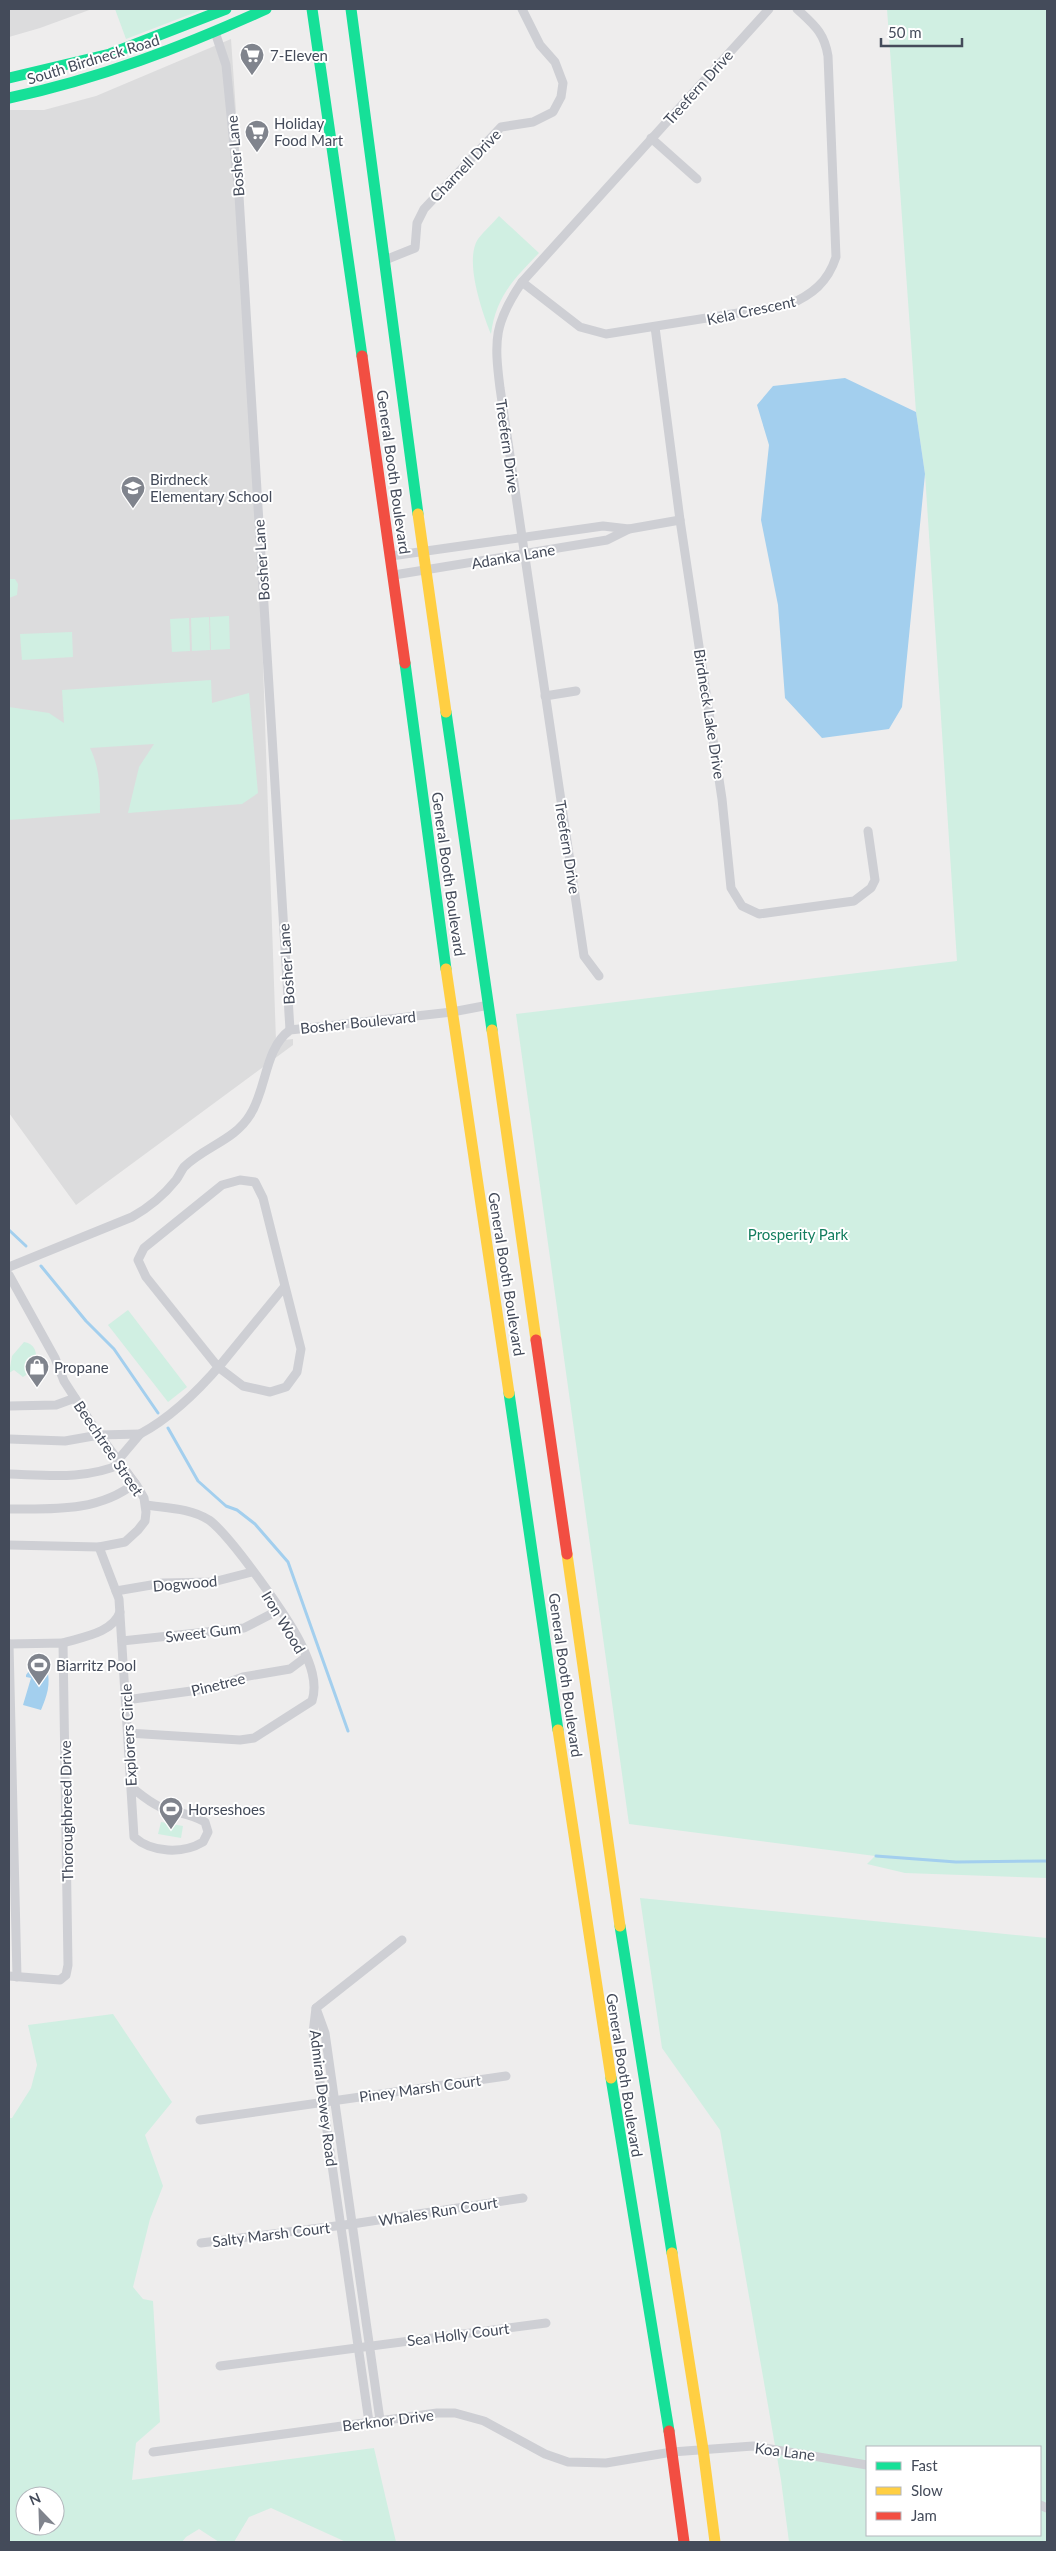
<svg xmlns="http://www.w3.org/2000/svg" width="1056" height="2551" font-family="Lato,sans-serif">
  <rect width="100%" height="100%" fill="#eeeded"/>
  <g fill="#dcdcdd">
    <polygon points="9,9 92,9 40,28 9,37"/>
    <polygon points="231,39 252,345 276,1041 293,1039 293,1045 76,1205 9,1113 9,110 44,110 96,96"/>
  </g>
  <g fill="#d0efe2" fill-rule="evenodd">
    <polygon points="115,9 204,9 126,39"/>
    <polygon points="887,9 1047,9 1047,1878 905,1873 867,1864 875,1856 629,1824 516,1014 957,961 925,474 916,412"/>
    <path d="M499,216l40,37c-25,26 -43,43 -48,81 -9,-22 -27,-74 -13,-95 6,-8 15,-16 21,-23z"/>
    <polygon points="9,579 15,579 18,584 17,595 9,598"/>
    <polygon points="229,616 230,649 211,650 210,617"/>
    <polygon points="209,617 210,650 192,651 191,618"/>
    <polygon points="189,618 190,651 172,652 170,619"/>
    <polygon points="72,632 73,657 22,660 20,634"/>
    <path d="M211,680l1,23 37,-10 9,100 -16,11 -114,9 11,-46 15,-23 -64,4c10,20 10,42 10,65l-91,7v-113l40,6 15,10 -2,-33z"/>
    <polygon points="128,1310 187,1387 168,1402 108,1325"/>
    <path d="M24,1342c19,3 13,28 -1,35l-9,-7 -5,3 3,-17z"/>
    <polygon points="161,1822 183,1826 181,1838 158,1834"/>
    <path d="M640,1898l407,40v604h-258l-8,-62 -61,-350 -58,-82zM867,2447h173v88h-173z"/>
    <path d="M113,2014l59,88 -27,33 18,51 -13,33 -17,68 10,12 10,2 7,121 -24,21 -4,37 242,-32 22,94h-50l-75,-34 -22,9 -15,25h-15l-20,-13 -13,8 -4,5h-173v-424h3l19,-30 6,-23 -9,-40zM25,2496h30v30h-30z"/>
  </g>
  <g fill="#a3cfee">
    <polygon points="845,378 916,412 925,474 902,707 889,729 822,738 785,698 778,605 761,520 769,445 757,405 773,386"/>
    <path d="M32,1667l15,2c4,15 0,27 -6,41l-18,-5 8,-27 -5,-1v-2z"/>
  </g>
  <g fill="none" stroke-linecap="round" stroke-linejoin="round">
    <g stroke="#a3cfee" stroke-width="3">
      <polyline points="9,1230 26,1246"/>
      <polyline points="41,1266 86,1321 114,1349 158,1413"/>
      <polyline points="168,1428 198,1481 226,1506 237,1510 255,1524 288,1562 348,1731"/>
      <polyline points="876,1856 956,1862 1047,1861"/>
    </g>
    <g stroke="#cecfd4" stroke-width="9">
      <polyline points="215,32 226,65 239,196 290,1030"/>
      <polyline points="651,138 697,179"/>
      <polyline points="385,260 415,248 417,223 424,209 501,127 533,122 553,112 561,97 563,83 555,62 540,45 522,9"/>
      <path d="M522,282l58,45 26,7 182,-29c24,-10 40,-23 48,-48l-8,-201c-4,-24 -14,-31 -31,-47"/>
      <polyline points="655,327 680,520 722,799 731,888 742,906 759,914 854,901 871,888 875,880 868,831"/>
      <polyline points="391,556 603,526 629,529"/>
      <polyline points="394,575 607,540 629,529 680,520"/>
      <polyline points="545,696 576,691"/>
      <path d="M599,976l-15,-20 -84,-568c-6,-48 -6,-65 22,-106l247,-273"/>
      <path d="M9,1267l123,-50c16,-9 32,-22 44,-37 3,-4 5,-9 8,-13 20,-20 51,-27 66,-52 17,-26 14,-66 40,-85l162,-18 37,-7"/>
      <polyline points="9,1275 55,1358 64,1381 95,1429 137,1486 144,1498 146,1512 145,1521 138,1530 125,1542 99,1547 9,1545"/>
      <polyline points="9,1406 56,1405 75,1398"/>
      <path d="M140,1434c32,-17 59,-44 82,-71l63,-77 -22,-88 -8,-16 -15,-2 -18,5 -78,63 -6,12 8,17 72,90 25,19 27,6 16,-5 11,-15 4,-23 -16,-63"/>
      <polyline points="9,1439 65,1441 99,1435 140,1434 118,1460"/>
      <path d="M9,1474c37,1 77,6 112,-10"/>
      <path d="M9,1509c44,0 90,3 126,-26"/>
      <path d="M99,1547l20,52 15,238c18,16 49,17 69,5l5,-10 -3,-10c-14,-9 -30,-9 -45,-15 -11,-5 -20,-13 -29,-20"/>
      <polyline points="116,1591 163,1583 213,1582 252,1572"/>
      <polyline points="122,1641 244,1628 279,1610"/>
      <path d="M63,1643c19,-6 50,-10 57,-31"/>
      <polyline points="9,1644 63,1643 68,1965 66,1975 60,1980 9,1976"/>
      <polyline points="9,1644 17,1977"/>
      <polyline points="126,1700 213,1688 243,1677 290,1669 306,1657"/>
      <path d="M128,1733l112,7 14,-2 58,-37c6,-18 -2,-38 -10,-55 -12,-26 -71,-110 -93,-126 -18,-12 -43,-12 -63,-15"/>
      <polyline points="316,2008 313,2033 369,2422"/>
      <polyline points="316,2008 402,1940"/>
      <polyline points="317,2011 325,2033 380,2420"/>
      <polyline points="200,2120 506,2076"/>
      <polyline points="201,2243 352,2224 523,2198"/>
      <polyline points="220,2366 546,2323"/>
      <polyline points="153,2452 437,2413 455,2413 484,2421 545,2454 568,2462 606,2463 672,2452 753,2446 867,2465"/>
      <polyline points="1040,2505 1047,2508"/>
    </g>
    <g stroke="#16e098" stroke-width="11">
      <polyline points="312,9 362,356"/>
      <polyline points="351,9 418,514"/>
      <polyline points="9,78 110,54 226,9"/>
      <path d="M9,98c90,-19 173,-51 257,-89"/>
      <polyline points="405,663 446,969"/>
      <polyline points="446,712 492,1030"/>
      <polyline points="509,1393 558,1730"/>
      <polyline points="620,1926 672,2253"/>
      <polyline points="611,2078 669,2431"/>
    </g>
    <g stroke="#ffcf43" stroke-width="11">
      <polyline points="418,514 446,712"/>
      <polyline points="446,969 509,1393"/>
      <polyline points="492,1030 536,1340"/>
      <polyline points="567,1554 620,1926"/>
      <polyline points="558,1730 611,2078"/>
      <polyline points="672,2253 703,2449 715,2542"/>
    </g>
    <g stroke="#f24e42" stroke-width="11">
      <polyline points="362,356 405,663"/>
      <polyline points="536,1340 567,1554"/>
      <polyline points="669,2431 684,2542"/>
    </g>
  </g>
  <defs>
    <symbol id="supermarket-pin" viewBox="-11 -11 22 30"><path d="M0 17L-7.5 6A9.5 9.5 0 1 1 7.5 6Z" fill="#80848d" stroke="#fff"/><path d="M-6-5.5h2.5l.6 2H6L4.5 2H-2.5L-4.4-4H-6ZM-1.5 3.2a1.3 1.3 0 1 0 .1 0ZM3 3.2a1.3 1.3 0 1 0 .1 0Z" fill="#fff"/></symbol>
    <symbol id="school-pin" viewBox="-11 -11 22 30"><path d="M0 17L-7.5 6A9.5 9.5 0 1 1 7.5 6Z" fill="#80848d" stroke="#fff"/><path d="M0-5L7-2L0 1L-7-2ZM-4 1L0 2.5L4 1V4Q0 6-4 4Z" fill="#fff"/></symbol>
    <symbol id="shop-pin" viewBox="-11 -11 22 30"><path d="M0 17L-7.5 6A9.5 9.5 0 1 1 7.5 6Z" fill="#80848d" stroke="#fff"/><path d="M-5-2.5h2.3a2.7 3.5 0 0 1 5.4 0H5L5.5 6h-11ZM-1.5-2.5h3a1.5 2.3 0 0 0-3 0Z" fill="#fff"/></symbol>
    <symbol id="stadium-pin" viewBox="-11 -11 22 30"><path d="M0 17L-7.5 6A9.5 9.5 0 1 1 7.5 6Z" fill="#80848d" stroke="#fff"/><path d="M0-5a6.5 5 0 1 0 0 10a6.5 5 0 1 0 0-10ZM-3.5-1.8h7v3.6h-7Z" fill="#fff"/></symbol>
  </defs>
  <g fill-rule="evenodd">
    <use href="#supermarket-pin" x="238" y="41" width="28" height="38"/>
    <use href="#supermarket-pin" x="243" y="118" width="28" height="38"/>
    <use href="#school-pin" x="119" y="474" width="28" height="38"/>
    <use href="#shop-pin" x="23" y="1353" width="28" height="38"/>
    <use href="#stadium-pin" x="25" y="1651" width="28" height="38"/>
    <use href="#stadium-pin" x="157" y="1795" width="28" height="38"/>
  </g>
  <g text-anchor="middle" dominant-baseline="central" stroke-width="4" stroke-linejoin="round" paint-order="stroke">
    <g font-size="15" fill="#444b5a" stroke="#fff" text-anchor="start">
      <text x="270" y="55">7-Eleven</text>
      <text x="274" y="123">Holiday<tspan x="274" dy="17">Food Mart</tspan></text>
      <text x="150" y="479">Birdneck<tspan x="150" dy="17">Elementary School</tspan></text>
      <text x="54" y="1367">Propane</text>
      <text x="56" y="1665">Biarritz Pool</text>
      <text x="188" y="1809">Horseshoes</text>
    </g>
    <g font-size="15" fill="#444b5a" stroke="#fff">
      <text transform="translate(93 59) rotate(-17)">South Birdneck Road</text>
      <text transform="translate(698 87) rotate(-48)">Treefern Drive</text>
      <text transform="translate(235 156) rotate(-95)">Bosher Lane</text>
      <text transform="translate(465 165) rotate(-46)">Charnell Drive</text>
      <text transform="translate(751 310) rotate(-12)">Kela Crescent</text>
      <text transform="translate(508 446) rotate(82)">Treefern Drive</text>
      <text transform="translate(394 472) rotate(82)">General Booth Boulevard</text>
      <text transform="translate(513 556) rotate(-10)">Adanka Lane</text>
      <text transform="translate(261 560) rotate(-94)">Bosher Lane</text>
      <text transform="translate(710 714) rotate(81)">Birdneck Lake Drive</text>
      <text transform="translate(568 847) rotate(81)">Treefern Drive</text>
      <text transform="translate(449 874) rotate(82)">General Booth Boulevard</text>
      <text transform="translate(286 964) rotate(-94)">Bosher Lane</text>
      <text transform="translate(358 1022) rotate(-6)">Bosher Boulevard</text>
      <text transform="translate(507 1274) rotate(81)">General Booth Boulevard</text>
      <text transform="translate(109 1448) rotate(56)">Beechtree Street</text>
      <text transform="translate(185 1583) rotate(-5)">Dogwood</text>
      <text transform="translate(284 1622) rotate(59)">Iron Wood</text>
      <text transform="translate(203 1632) rotate(-7)">Sweet Gum</text>
      <text transform="translate(566 1675) rotate(82)">General Booth Boulevard</text>
      <text transform="translate(218 1684) rotate(-14)">Pinetree</text>
      <text transform="translate(128 1735) rotate(-93)">Explorers Circle</text>
      <text transform="translate(66 1811) rotate(-91)">Thoroughbreed Drive</text>
      <text transform="translate(625 2075) rotate(81)">General Booth Boulevard</text>
      <text transform="translate(420 2088) rotate(-8)">Piney Marsh Court</text>
      <text transform="translate(324 2098) rotate(83)">Admiral Dewey Road</text>
      <text transform="translate(438 2211) rotate(-9)">Whales Run Court</text>
      <text transform="translate(271 2234) rotate(-7)">Salty Marsh Court</text>
      <text transform="translate(458 2334) rotate(-7)">Sea Holly Court</text>
      <text transform="translate(388 2420) rotate(-7)">Berknor Drive</text>
      <text transform="translate(785 2451) rotate(7)">Koa Lane</text>
    </g>
    <g font-size="15" fill="#137d5e" stroke="#fff">
      <text x="798" y="1234">Prosperity Park</text>
    </g>
  </g>
  <rect width="1056" height="2551" fill="none" stroke="#444b5a" stroke-width="20"/>
  <rect x="866" y="2446" width="175" height="90" fill="#ffffff" stroke="#b4b7bd"/>
  <rect x="876" y="2462" width="25" height="8" fill="#16e098" stroke="#b4b7bd"/>
  <text x="911" y="2471" font-size="15" fill="#444b5a">Fast</text>
  <rect x="876" y="2487" width="25" height="8" fill="#ffcf43" stroke="#b4b7bd"/>
  <text x="911" y="2496" font-size="15" fill="#444b5a">Slow</text>
  <rect x="876" y="2512" width="25" height="8" fill="#f24e42" stroke="#b4b7bd"/>
  <text x="911" y="2521" font-size="15" fill="#444b5a">Jam</text>
  <g transform="translate(40 2511) rotate(337)"><circle r="24" fill="#ffffff" stroke="#b4b7bd"/>
  <path d="M0-4L9 19L0 12L-9 19Z" fill="#80848d"/>
  <text y="-8" font-size="14" font-weight="bold" text-anchor="middle" fill="#444b5a">N</text>
  </g>
  <path d="M881 38v8h81v-8" fill="none" stroke="#444b5a" stroke-width="2.5"/>
  <text x="888" y="38" font-size="15" fill="#444b5a" stroke="#ffffff" stroke-width="4" paint-order="stroke">50 m</text>
</svg>
